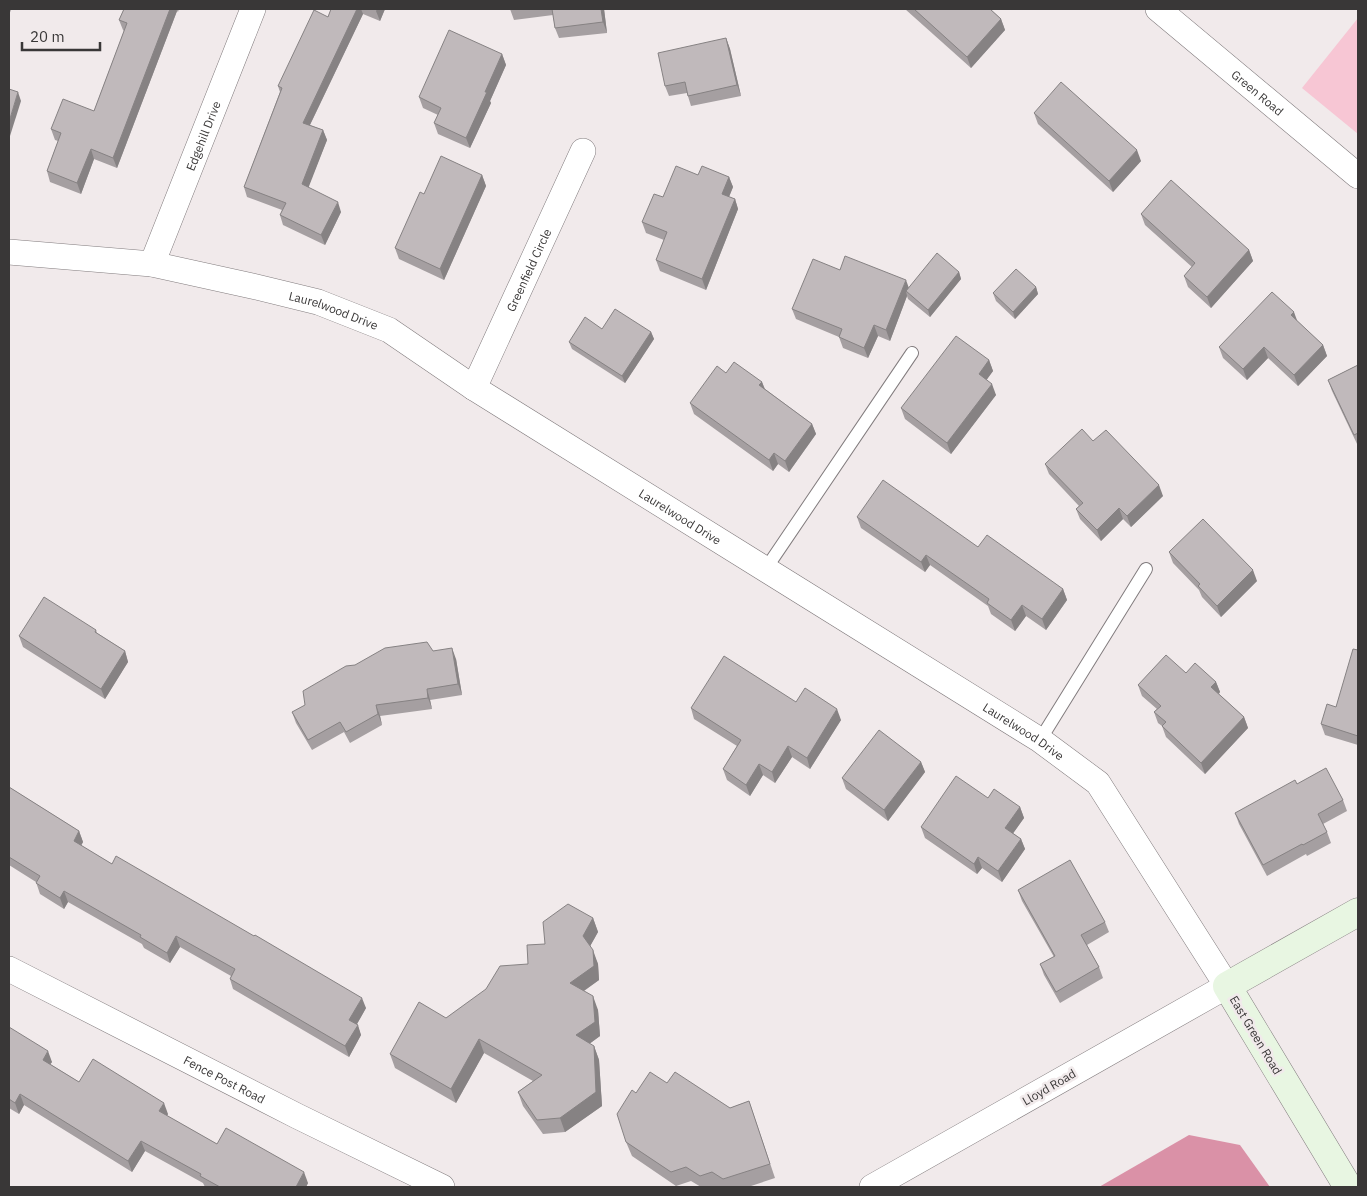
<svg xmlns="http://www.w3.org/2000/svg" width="1367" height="1196" font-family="'IBM Plex Sans',sans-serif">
  <rect width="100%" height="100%" fill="#f1eaeb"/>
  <polygon fill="#f7c6d4" points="1358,18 1358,134 1302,88"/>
  <polygon fill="#da91a7" points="1189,1135 1240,1145 1270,1187 1099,1187"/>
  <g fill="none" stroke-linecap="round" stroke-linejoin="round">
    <defs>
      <g id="lane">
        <polyline points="765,570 912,353"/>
        <polyline points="1040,740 1146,569"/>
      </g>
      <g id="street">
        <path id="s1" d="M1158,9l200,167"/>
        <path id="s2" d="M9,252l143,12 100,22 66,16 71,28 85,58 566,352 58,43 129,203 -355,201"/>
        <path id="s3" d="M152,264l101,-255"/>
        <path id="s4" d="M474,388l109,-237"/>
        <path id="s5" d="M9,969l288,147 145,71"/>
      </g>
      <polyline id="secondary" points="1348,1187 1227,986 1358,912"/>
    </defs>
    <use href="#lane" stroke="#827c7e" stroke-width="14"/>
    <use href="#street" stroke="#827c7e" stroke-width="26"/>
    <use href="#secondary" stroke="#827c7e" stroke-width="29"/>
    <use href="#lane" stroke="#fff" stroke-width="12"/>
    <use href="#street" stroke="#fff" stroke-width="25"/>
    <use href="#secondary" stroke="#e8f6e2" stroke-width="28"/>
  </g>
  <g fill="#a59fa1">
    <polygon points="124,9 179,9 178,12 177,11 117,168 94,159 81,194 50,182 47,171 58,141 55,140 51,129 94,111 124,31 123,30 119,20"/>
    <polygon points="331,9 385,9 380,21 363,14 310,125 323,130 327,140 308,187 341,212 325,245 283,225 280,215 282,210 247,197 244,187 280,92 278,86 328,17"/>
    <polygon points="510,9 604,9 607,33 559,38 555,28 553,15 514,20"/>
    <polygon points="905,9 990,9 1001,19 1005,30 971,68"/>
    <polygon points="726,38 730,49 741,96 691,106 687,93 669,96 665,86"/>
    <polygon points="502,54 506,65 490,101 491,103 470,148 438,134 434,123 438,115 423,108 419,97"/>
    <polygon points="1034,113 1141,161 1113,192 1038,124"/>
    <polygon points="482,175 486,186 444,280 399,259 395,248 424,194"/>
    <polygon points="698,175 729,177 733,187 729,197 735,199 738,209 706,290 660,271 656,260 664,240 646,233 642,222 663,197"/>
    <polygon points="1141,214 1249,250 1253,261 1211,308 1188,287 1184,276 1192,267 1145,225"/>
    <polygon points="840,270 908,288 959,272 961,279 930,317 908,299 907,296 890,341 878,336 868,358 843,348 839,337 796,319 792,309"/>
    <polygon points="1036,287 1038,294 1015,319 996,301 993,293"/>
    <polygon points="1296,320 1323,345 1327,356 1298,386 1268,358 1247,380 1223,358 1219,347"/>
    <polygon points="602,329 651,332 654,339 625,383 572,349 569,342"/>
    <polygon points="989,360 993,371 986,380 996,395 951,454 905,419 901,408"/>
    <polygon points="1358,365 1358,446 1332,391 1328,380"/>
    <polygon points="726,373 762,382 765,389 812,424 816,434 789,472 778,464 773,471 694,414 690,403"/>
    <polygon points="1093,441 1163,496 1131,527 1123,519 1101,541 1080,519 1076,509 1079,506 1049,474 1045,464"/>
    <polygon points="857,517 978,547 1063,589 1067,600 1046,630 1026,616 1015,631 991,614 988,606 930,565 925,572 861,528"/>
    <polygon points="1169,552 1257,581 1221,617 1202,597 1199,590 1173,563"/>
    <polygon points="96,630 97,633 125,651 128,662 105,699 23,647 19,636"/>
    <polygon points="1358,650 1358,745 1325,735 1321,724 1336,707"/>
    <polygon points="433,651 456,659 462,695 430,700 432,709 380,716 382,725 350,743 344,732 312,750 296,723 292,712"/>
    <polygon points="1186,673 1216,682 1220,692 1219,694 1244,717 1248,728 1205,774 1166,737 1162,726 1158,723 1154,712 1157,709 1142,696 1138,685"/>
    <polygon points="796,702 841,720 810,769 792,757 775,783 763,775 750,796 727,780 723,769 737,746 694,719 691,708"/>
    <polygon points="921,762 925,772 888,821 846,789 842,778"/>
    <polygon points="1297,784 1343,800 1347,811 1323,824 1327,832 1331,843 1307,856 1306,854 1267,876 1239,824 1235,813"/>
    <polygon points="9,787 79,831 83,842 81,846 112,864 366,1008 357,1024 361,1035 349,1057 233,989 230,979 231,976 180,947 170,963 144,948 142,944 68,902 64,909 40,894 36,882 9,865"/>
    <polygon points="988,798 1020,807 1024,818 1013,833 1021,839 1025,849 1002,882 982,868 977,874 925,838 921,827"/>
    <polygon points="1018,890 1105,922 1109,932 1087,945 1099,967 1103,978 1060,1003 1044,975 1040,964 1054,957 1022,901"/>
    <polygon points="593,918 598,932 590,946 598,964 599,980 584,991 598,1010 600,1036 589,1044 594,1046 599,1060 602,1106 565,1132 543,1134 523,1106 518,1092 533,1081 484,1053 456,1103 395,1068 390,1054 446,1018 528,964 545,944"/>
    <polygon points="9,1027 52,1062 50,1064 79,1082 168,1114 167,1116 217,1144 308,1183 306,1187 205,1187 203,1183 145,1151 132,1172 24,1105 19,1114 9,1108"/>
    <polygon points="667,1083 730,1108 749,1101 775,1178 748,1187 719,1187 717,1186 713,1187 701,1187 691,1181 676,1186 632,1156 626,1142 636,1093"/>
  </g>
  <g fill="#868283">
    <polygon points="9,9 11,9 9,16"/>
    <polygon points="170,9 176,9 177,11 117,168 113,158"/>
    <polygon points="357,9 361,9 363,14 306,133 303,123"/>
    <polygon points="377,9 385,9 380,21 376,11"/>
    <polygon points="601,9 604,9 607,33 603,22"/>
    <polygon points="1001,19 1005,30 971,68 967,57"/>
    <polygon points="726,38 730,49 741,96 737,85"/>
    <polygon points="502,54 506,65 490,101 491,103 470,148 466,138 485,92"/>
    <polygon points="18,92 21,101 10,136 9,132 9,122"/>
    <polygon points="323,130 327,140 306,194 302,184"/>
    <polygon points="91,149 94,159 81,194 77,183"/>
    <polygon points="1137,150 1141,161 1113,192 1109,181"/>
    <polygon points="482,175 486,186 444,280 440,269"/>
    <polygon points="729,177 733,187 726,204 722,194"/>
    <polygon points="735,199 738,209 706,290 702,279"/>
    <polygon points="338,202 341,212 325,245 321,235"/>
    <polygon points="1249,250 1253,261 1211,308 1207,297"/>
    <polygon points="959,272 961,279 930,317 928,310"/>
    <polygon points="906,280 910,291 906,291 907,296 890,341 886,330"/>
    <polygon points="1036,287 1038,294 1015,319 1013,312"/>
    <polygon points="1294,312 1298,323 1291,315"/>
    <polygon points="874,325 878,336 868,358 864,348"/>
    <polygon points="651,332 654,339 625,383 622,376"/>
    <polygon points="1323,345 1327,356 1298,386 1294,375"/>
    <polygon points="1264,347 1268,358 1247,380 1243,369"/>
    <polygon points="989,360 993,371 983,385 979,374"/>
    <polygon points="762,382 766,393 759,385"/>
    <polygon points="992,384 996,395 951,454 947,443"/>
    <polygon points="812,424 816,434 789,472 785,461"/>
    <polygon points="774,453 778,464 773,471 769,460"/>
    <polygon points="1159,485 1163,496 1131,527 1127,516"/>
    <polygon points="1119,508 1123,519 1101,541 1097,530"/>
    <polygon points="926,555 930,565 925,572 921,562"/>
    <polygon points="1253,570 1257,581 1221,617 1217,606"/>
    <polygon points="1063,589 1067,600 1046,630 1042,619"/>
    <polygon points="1022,605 1026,616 1015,631 1011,620"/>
    <polygon points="452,648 456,659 462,695 458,684"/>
    <polygon points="125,651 128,662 105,699 101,689"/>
    <polygon points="1216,682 1220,692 1215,697 1211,687"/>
    <polygon points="427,689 430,700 432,709 428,698"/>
    <polygon points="376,705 380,716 382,725 378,714"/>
    <polygon points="837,709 841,720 810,769 807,758"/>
    <polygon points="1244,717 1248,728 1205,774 1201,763"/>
    <polygon points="788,746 792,757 775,783 772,772"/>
    <polygon points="921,762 925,772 888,821 884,810"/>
    <polygon points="759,764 763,775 750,796 746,785"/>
    <polygon points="1020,807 1024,818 1009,839 1005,828"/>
    <polygon points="79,831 83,842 77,852 74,841"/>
    <polygon points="1021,839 1025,849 1002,882 998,871"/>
    <polygon points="978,857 982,868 977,874 974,864"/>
    <polygon points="64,891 68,902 64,909 60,898"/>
    <polygon points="593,918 598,932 588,950 583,936"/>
    <polygon points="176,936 180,947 170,963 167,953"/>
    <polygon points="593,950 598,964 599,980 575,997 570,983"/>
    <polygon points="593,996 598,1010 600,1036 581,1050 576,1035"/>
    <polygon points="362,998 366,1008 353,1031 349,1020"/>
    <polygon points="358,1025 361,1035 349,1057 345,1046"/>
    <polygon points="479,1039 484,1053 456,1103 451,1089"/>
    <polygon points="594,1046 599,1060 602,1106 565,1132 560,1118"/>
    <polygon points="48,1051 52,1062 46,1070 43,1060"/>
    <polygon points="20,1094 24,1105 19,1114 15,1103"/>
    <polygon points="164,1103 168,1114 163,1122 159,1111"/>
    <polygon points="141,1141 145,1151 132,1172 128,1161"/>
    <polygon points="304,1172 308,1183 306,1187 296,1187"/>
  </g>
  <g fill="#c0b9bb" stroke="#868283">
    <polygon points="124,9 170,9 113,158 91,149 77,183 47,171 61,133 51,129 63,99 94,111 127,23 119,20"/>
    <polygon points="331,9 357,9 303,123 323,130 302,184 338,202 321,235 280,215 286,203 244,187 282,88 278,86 314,10 328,17"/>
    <polygon points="552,9 601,9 603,22 555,28"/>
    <polygon points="914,9 990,9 1001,19 967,57"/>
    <polygon points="449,30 502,54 485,92 487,92 466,138 434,123 441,108 419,97"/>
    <polygon points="726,38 737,85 688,96 685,82 665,86 658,53"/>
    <polygon points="1061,82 1137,150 1109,181 1034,113"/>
    <polygon points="9,89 18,92 9,122"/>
    <polygon points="441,156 482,175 440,269 395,248 420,192 424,194"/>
    <polygon points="676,166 698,175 702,166 729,177 722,194 735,199 702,279 656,260 667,232 642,222 654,194 663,197"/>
    <polygon points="1171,180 1249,250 1207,297 1184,276 1195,263 1141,214"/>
    <polygon points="937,253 959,272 928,310 906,291"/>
    <polygon points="845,256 906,280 886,330 874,325 864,348 839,337 842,329 792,309 813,259 840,270"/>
    <polygon points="1016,269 1036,287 1013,312 993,293"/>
    <polygon points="1272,292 1294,312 1291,315 1323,345 1294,375 1264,347 1243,369 1219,347"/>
    <polygon points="615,309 651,332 622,376 569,342 585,317 602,329"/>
    <polygon points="956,336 989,360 979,374 992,384 947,443 901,408"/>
    <polygon points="734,362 762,382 759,385 812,424 785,461 774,453 769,460 690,403 717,366 726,373"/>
    <polygon points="1358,365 1358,433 1354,435 1328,380"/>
    <polygon points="1082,429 1093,441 1106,430 1159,485 1127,516 1119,508 1097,530 1076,509 1083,503 1045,464"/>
    <polygon points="883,480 978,547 987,535 1063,589 1042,619 1022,605 1011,620 987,603 989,599 926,555 921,562 857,517"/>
    <polygon points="1203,519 1253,570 1217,606 1198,586 1200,584 1169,552"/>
    <polygon points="44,597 96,630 95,632 125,651 101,689 19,636"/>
    <polygon points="427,642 433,651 452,648 458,684 427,689 428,698 376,705 378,714 346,732 340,722 308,740 292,712 305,705 303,691 346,666 355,665 385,648"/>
    <polygon points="1353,649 1358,650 1358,736 1321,724 1327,704 1336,707"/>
    <polygon points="1166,655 1186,673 1195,663 1216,682 1211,687 1244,717 1201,763 1162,726 1166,722 1154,712 1161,706 1138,685"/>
    <polygon points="724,656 796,702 805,688 837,709 807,758 788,746 772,772 759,764 746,785 723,769 741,740 691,708"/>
    <polygon points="879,730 921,762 884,810 842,778"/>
    <polygon points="1326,768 1343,800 1318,814 1327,832 1303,845 1302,844 1263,865 1235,813 1295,780 1297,784"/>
    <polygon points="956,776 988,798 994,789 1020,807 1005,828 1021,839 998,871 978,857 974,864 921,827"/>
    <polygon points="9,787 79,831 74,841 112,864 116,856 254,936 255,935 362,998 349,1020 358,1025 345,1046 230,979 235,969 176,936 167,953 140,937 141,935 64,891 60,898 36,883 40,876 9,857"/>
    <polygon points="1070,860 1105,922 1081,935 1099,967 1056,992 1040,964 1055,956 1018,890"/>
    <polygon points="568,904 593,918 583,936 593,950 594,966 570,983 593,996 595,1022 576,1035 594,1046 596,1092 560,1118 537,1120 518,1092 542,1075 479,1039 451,1089 390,1054 419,1002 446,1018 486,989 500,966 528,964 527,945 545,944 543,922"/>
    <polygon points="9,1027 48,1051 43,1060 79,1082 93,1059 164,1103 159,1111 217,1144 226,1128 304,1172 296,1187 220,1187 200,1176 201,1174 141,1141 128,1161 20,1094 15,1103 9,1099"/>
    <polygon points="650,1072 667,1083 675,1072 730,1108 749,1101 770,1164 723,1179 712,1172 700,1176 686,1167 671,1172 626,1142 617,1114 632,1090 636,1093"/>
  </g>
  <g text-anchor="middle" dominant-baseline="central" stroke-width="5" stroke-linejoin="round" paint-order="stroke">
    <g font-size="12" fill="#393737" stroke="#f1eaeb">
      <text stroke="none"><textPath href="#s1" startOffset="130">Green Road</textPath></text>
      <text stroke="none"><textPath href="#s3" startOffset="138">Edgehill Drive</textPath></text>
      <text stroke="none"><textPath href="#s4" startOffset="130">Greenfield Circle</textPath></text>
      <text stroke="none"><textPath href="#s2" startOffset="331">Laurelwood Drive</textPath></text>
      <text stroke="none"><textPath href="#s2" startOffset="736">Laurelwood Drive</textPath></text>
      <text stroke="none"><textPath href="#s2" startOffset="1141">Laurelwood Drive</textPath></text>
      <text transform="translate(1256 1035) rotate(59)">East Green Road</text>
      <text stroke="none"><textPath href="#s5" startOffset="242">Fence Post Road</textPath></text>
      <text transform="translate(1049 1087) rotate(-30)">Lloyd Road</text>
    </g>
  </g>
  <rect width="1367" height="1196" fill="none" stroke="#393737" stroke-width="20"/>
  <path d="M22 42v8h78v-8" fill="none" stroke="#393737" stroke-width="2.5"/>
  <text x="30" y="42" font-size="15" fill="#393737" stroke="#f1eaeb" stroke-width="4" paint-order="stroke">20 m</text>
</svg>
